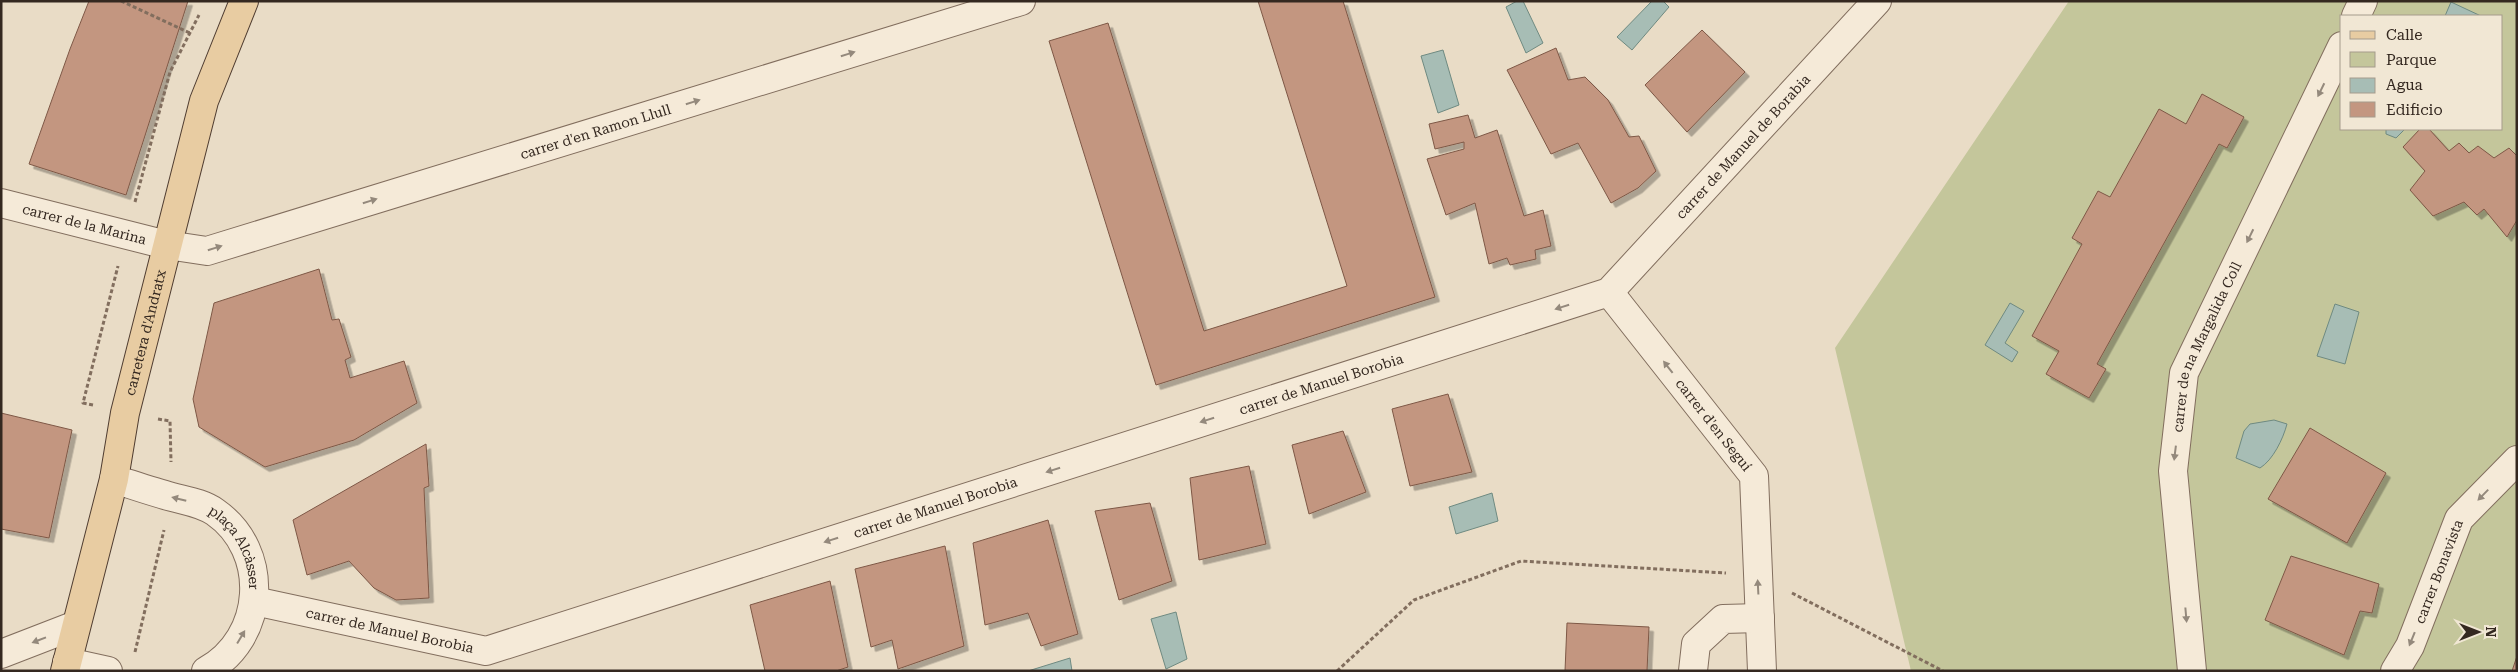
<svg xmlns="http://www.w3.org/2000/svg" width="2518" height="672" font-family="'Roboto Serif',serif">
  <defs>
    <filter id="shadow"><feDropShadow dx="4.5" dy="4.5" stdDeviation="0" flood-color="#0004"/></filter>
  </defs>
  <rect width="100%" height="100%" fill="#e9dcc6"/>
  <path fill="#c4c69b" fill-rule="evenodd" d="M2069,1h448v670h-606l-76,-323zM2342,16h160v113h-160z"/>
  <g fill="#a7bdb5" stroke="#6f8a81">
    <polygon points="1517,1 1523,1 1543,43 1526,53 1506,7"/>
    <polygon points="1652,1 1663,1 1669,7 1632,50 1617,37"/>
    <polygon points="2451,2 2481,16 2445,16"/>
    <polygon points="1443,50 1459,105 1438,113 1421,56"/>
    <polygon points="2386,129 2405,129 2396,138 2386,134"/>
    <polygon points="2010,303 2024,311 2005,343 2018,352 2012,362 1985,345"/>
    <polygon points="2335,304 2359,312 2345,364 2317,356"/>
    <path d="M2274,420l13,4c-4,15 -14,36 -27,44l-24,-10 8,-27 6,-7z"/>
    <polygon points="1492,493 1498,521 1456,534 1449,507"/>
    <polygon points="1176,612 1187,659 1166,669 1151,619"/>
    <polygon points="1070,658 1072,671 1028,671"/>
  </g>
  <g fill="#c39680" stroke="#7e5846" filter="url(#shadow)">
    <polygon points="89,1 188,1 126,195 29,164 70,49"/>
    <polygon points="1258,1 1343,1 1435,297 1156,385 1049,41 1108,23 1204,331 1347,286"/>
    <polygon points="1702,30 1745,72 1687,132 1645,85"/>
    <polygon points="1556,48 1568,80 1585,77 1608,100 1629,137 1639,136 1656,171 1638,188 1611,203 1578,143 1551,154 1507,70"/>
    <polygon points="2202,94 2244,117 2227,148 2219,144 2097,364 2106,369 2089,398 2046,374 2059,351 2032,336 2082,244 2072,238 2098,191 2110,197 2159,109 2186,124"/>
    <polygon points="1468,115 1475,138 1497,130 1524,216 1543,210 1551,246 1535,250 1536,259 1510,265 1507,258 1489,264 1475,203 1446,215 1427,159 1464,149 1464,142 1435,149 1429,124"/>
    <polygon points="2420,129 2429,129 2449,151 2459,143 2469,153 2478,146 2494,158 2509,148 2517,156 2517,220 2507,237 2484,209 2477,215 2464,202 2433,216 2410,190 2425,171 2403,147"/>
    <polygon points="319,269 332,320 339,319 351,357 345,360 350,378 404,361 417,403 354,440 265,467 199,427 193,399 214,303"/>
    <polygon points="1448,394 1472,472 1410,486 1392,409"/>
    <polygon points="1,413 72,430 49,538 1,529"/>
    <polygon points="2310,428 2386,473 2347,543 2268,499"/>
    <polygon points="1343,431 1366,492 1309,514 1292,445"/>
    <polygon points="426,444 429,486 424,488 429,598 396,600 374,588 349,561 307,575 293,520"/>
    <polygon points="1249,466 1266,544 1199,560 1190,478"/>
    <polygon points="1150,503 1172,581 1119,600 1095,511"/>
    <polygon points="1048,520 1078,634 1041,646 1028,613 985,625 973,543"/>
    <polygon points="945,546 964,646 898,669 892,640 871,647 855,569"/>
    <polygon points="2291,556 2379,584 2372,613 2360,611 2344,655 2265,620"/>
    <polygon points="830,581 848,667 836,671 765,671 750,605"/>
    <polygon points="1567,623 1649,627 1647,671 1565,671"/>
    <polygon points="2517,656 2517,671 2512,671"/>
  </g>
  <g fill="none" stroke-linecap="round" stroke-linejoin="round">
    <defs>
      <g id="minor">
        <polyline points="2356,16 2363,1"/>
        <path id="s1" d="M1,203l166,42 40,6 814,-250"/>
        <path id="s2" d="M1609,292l145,184 8,195"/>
        <path id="s3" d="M114,479c19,6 39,13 58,18 15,4 30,6 43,15 56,39 51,126 -9,159"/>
        <path id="s4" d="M254,601l232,50 1123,-359 268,-291"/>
        <polyline points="1,654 76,625"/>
        <polyline points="67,662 108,671"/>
        <polyline points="1693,671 1696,644 1723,619 1760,618"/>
        <path id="s5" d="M2192,671l-19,-200 11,-98 158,-327"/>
        <path id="s6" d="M2395,671l15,-25 49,-127 58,-59"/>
      </g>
      <g id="major">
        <path id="s7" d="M65,671l49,-192 11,-66 79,-312 40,-100"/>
      </g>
    </defs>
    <use href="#minor" stroke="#826e5e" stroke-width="30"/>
    <use href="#major" stroke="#503d31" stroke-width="30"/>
    <g stroke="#826e5e" stroke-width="3" stroke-dasharray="4 2.5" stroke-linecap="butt">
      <polyline points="121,1 190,33"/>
      <polyline points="135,202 170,72 199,15"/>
      <polyline points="93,405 83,403 118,266"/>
      <polyline points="158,419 170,421 171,462"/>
      <polyline points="1792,593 1943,671"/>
      <polyline points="135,652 164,530"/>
      <polyline points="1337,671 1414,600 1521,561 1726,573"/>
    </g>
    <use href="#minor" stroke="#f5ead8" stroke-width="28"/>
    <use href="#major" stroke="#e8cca2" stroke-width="28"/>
  </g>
  <defs><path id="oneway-solid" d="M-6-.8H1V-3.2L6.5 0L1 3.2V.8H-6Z" transform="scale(1.25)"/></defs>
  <g fill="#94897c">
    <use href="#oneway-solid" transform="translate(848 54) rotate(-17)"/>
    <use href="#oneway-solid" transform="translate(2321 90) rotate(116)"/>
    <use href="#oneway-solid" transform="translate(693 102) rotate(-17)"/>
    <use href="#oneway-solid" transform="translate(370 201) rotate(-17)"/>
    <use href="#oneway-solid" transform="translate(2250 236) rotate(116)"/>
    <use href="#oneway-solid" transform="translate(215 248) rotate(-17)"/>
    <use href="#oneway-solid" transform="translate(1562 307) rotate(162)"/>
    <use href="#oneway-solid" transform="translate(1668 367) rotate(-128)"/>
    <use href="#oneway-solid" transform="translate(1207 420) rotate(162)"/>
    <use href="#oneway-solid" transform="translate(2175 453) rotate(97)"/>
    <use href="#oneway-solid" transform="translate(1053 470) rotate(162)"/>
    <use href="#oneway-solid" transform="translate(2483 495) rotate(134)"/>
    <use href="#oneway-solid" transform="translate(179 499) rotate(-166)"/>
    <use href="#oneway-solid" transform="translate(831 540) rotate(162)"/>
    <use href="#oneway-solid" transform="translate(1758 587) rotate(-93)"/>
    <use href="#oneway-solid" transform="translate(2186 615) rotate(85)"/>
    <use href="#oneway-solid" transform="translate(241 637) rotate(-59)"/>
    <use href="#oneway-solid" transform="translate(2412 639) rotate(112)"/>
    <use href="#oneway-solid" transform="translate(39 640) rotate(159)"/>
  </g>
  <g text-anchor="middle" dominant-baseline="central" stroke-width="4.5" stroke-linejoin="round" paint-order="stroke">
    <g font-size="14" fill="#342820" stroke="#f1e7d4">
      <text stroke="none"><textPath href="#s1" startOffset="618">carrer d'en Ramon Llull</textPath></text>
      <text stroke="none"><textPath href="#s4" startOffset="1614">carrer de Manuel de Borabia</textPath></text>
      <text stroke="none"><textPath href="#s1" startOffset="86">carrer de la Marina</textPath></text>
      <text stroke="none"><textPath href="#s7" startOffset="348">carretera d'Andratx</textPath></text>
      <text stroke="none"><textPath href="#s5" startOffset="331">carrer de na Margalida Coll</textPath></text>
      <text stroke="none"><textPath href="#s4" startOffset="1114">carrer de Manuel Borobia</textPath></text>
      <text stroke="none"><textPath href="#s2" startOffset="169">carrer d'en Seguí</textPath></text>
      <text stroke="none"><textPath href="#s4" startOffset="709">carrer de Manuel Borobia</textPath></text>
      <text stroke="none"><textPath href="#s3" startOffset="149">plaça Alcàsser</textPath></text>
      <text stroke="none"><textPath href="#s6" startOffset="109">carrer Bonavista</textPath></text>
      <text stroke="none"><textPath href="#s4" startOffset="139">carrer de Manuel Borobia</textPath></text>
    </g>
  </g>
  <rect width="2518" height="672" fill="none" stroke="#342820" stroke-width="5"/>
  <rect x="2340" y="15" width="162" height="115" fill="#f1e7d4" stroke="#a59b8c"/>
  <rect x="2350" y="31" width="25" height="8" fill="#e8cca2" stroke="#a59b8c"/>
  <text x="2386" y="40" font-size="15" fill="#342820">Calle</text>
  <rect x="2350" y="52" width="25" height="15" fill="#c4c69b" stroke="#a59b8c"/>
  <text x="2386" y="65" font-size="15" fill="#342820">Parque</text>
  <rect x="2350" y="78" width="25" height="15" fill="#a7bdb5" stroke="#a59b8c"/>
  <text x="2386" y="90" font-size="15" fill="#342820">Agua</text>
  <rect x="2350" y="102" width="25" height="15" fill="#c39680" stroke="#a59b8c"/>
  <text x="2386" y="115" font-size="15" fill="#342820">Edificio</text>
  <g transform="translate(2478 632) rotate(90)" stroke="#f1e7d4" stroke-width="4" paint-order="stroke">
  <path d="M0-4L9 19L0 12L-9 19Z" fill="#342820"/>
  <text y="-8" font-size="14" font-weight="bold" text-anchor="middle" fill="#342820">N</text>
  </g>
</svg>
